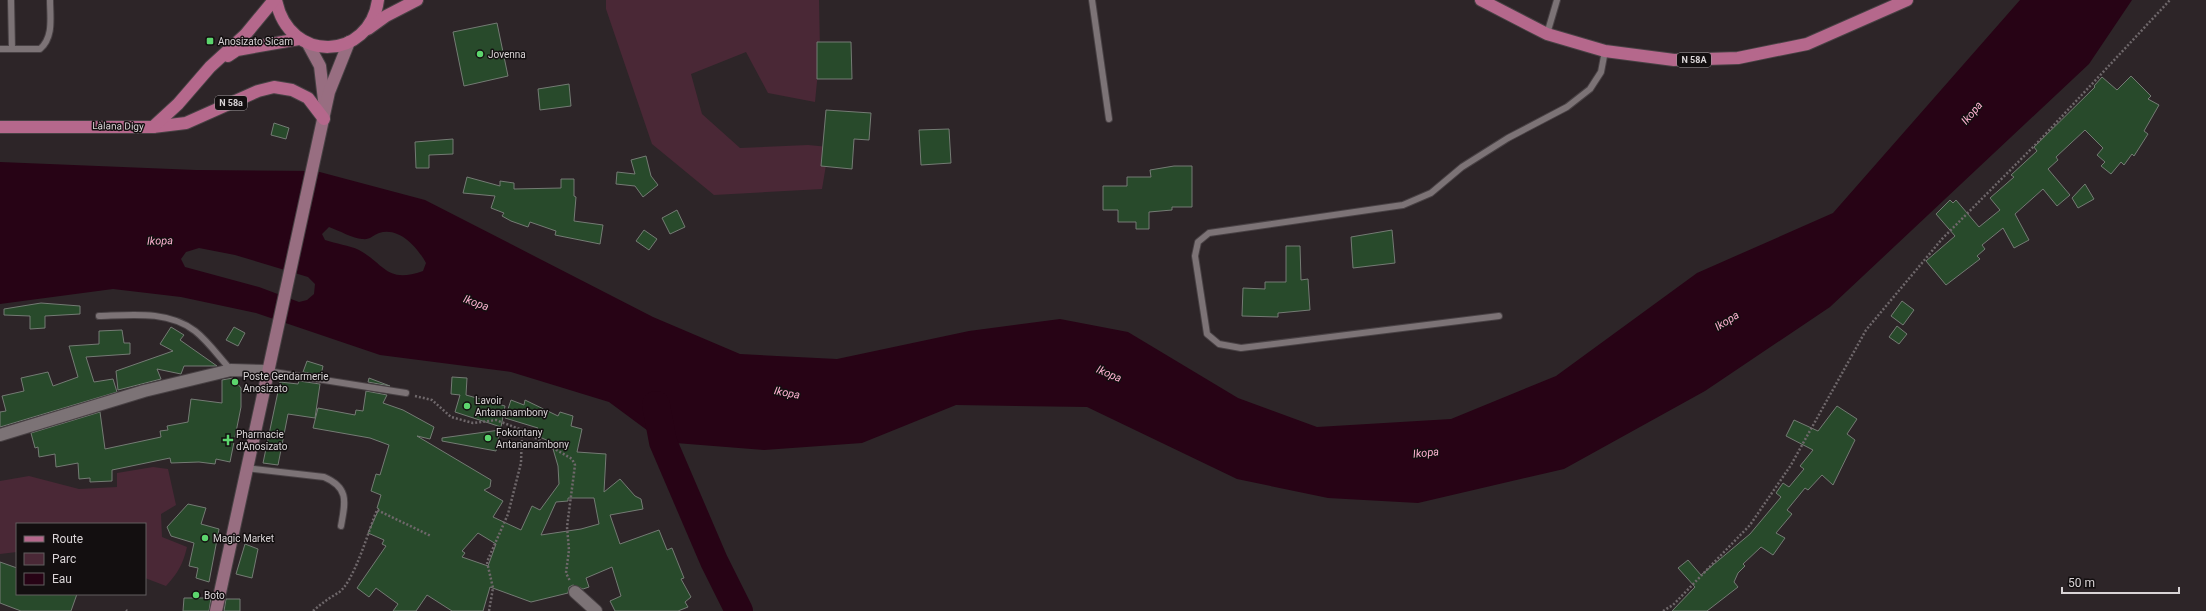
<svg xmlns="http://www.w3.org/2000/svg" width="2206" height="611" font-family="Roboto,sans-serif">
  <rect width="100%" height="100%" fill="#2d2528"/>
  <g fill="#4a2836">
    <polygon points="606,0 819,0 820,51 815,102 768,93 746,52 691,74 702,114 740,148 808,145 829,147 822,189 714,195 652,144 606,9"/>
    <path d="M153,467l15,2 8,36 -15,9 1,23 25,10c-4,17 -9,26 -21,39l-21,-8v-54h-128v28l-17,2v-73l29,-5 50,13 38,-2v-14z"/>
  </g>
  <path fill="#270315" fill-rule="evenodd" d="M2020,0h112l-43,64 -259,243 -125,84 -141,78 -146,34 -90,-5 -91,-19 -150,-72 -131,-2 -94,38 -98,7 -101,-8 -54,-40 -98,-30 -131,-17 -124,-42 -75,-16 -68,-8 -113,15v-142l196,8 120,1 109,29 228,117 87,37 97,5 132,-28 91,-12 68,13 110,66 79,29 134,-8 105,-43 141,-103 136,-60zM329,227c9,3 25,12 33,12 8,1 10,-3 17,-6 20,-7 39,15 47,30l-3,8c-37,13 -38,-7 -64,-21 -10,-5 -23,-6 -34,-10l-3,-6zM199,248l36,7 73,22 7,7 -1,10 -7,6 -8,2 -40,-15 -74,-20 -4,-8 5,-7z"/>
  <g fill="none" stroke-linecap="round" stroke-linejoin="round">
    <polyline stroke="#270315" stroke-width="28" points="656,405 663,442 714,561 739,611"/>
  </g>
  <g fill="#284a2b" stroke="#747b74" fill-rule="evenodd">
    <polygon points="497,23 508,76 464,86 453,32"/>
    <polygon points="817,42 851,42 852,79 817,79"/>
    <polygon points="2131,76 2151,96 2148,99 2159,105 2144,131 2148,134 2134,156 2132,154 2124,165 2121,162 2111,174 2101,166 2105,162 2097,155 2103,148 2085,130 2056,157 2058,160 2048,169 2070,195 2057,206 2043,189 2015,214 2029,240 2014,248 2003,228 1982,245 1985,249 1977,256 1980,259 1946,285 1926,261 1955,236 1936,214 1950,200 1953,203 1956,200 1979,227 2000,210 1990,198 2014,177 2011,175 2037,151 2034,147 2095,87 2094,86 2102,77 2117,90"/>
    <polygon points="569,84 571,106 540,110 538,89"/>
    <polygon points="826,110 871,113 869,140 854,139 852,169 821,166"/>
    <polygon points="274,123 289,128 286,139 271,135"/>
    <polygon points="949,129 951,163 921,165 919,130"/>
    <polygon points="453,139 453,154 429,155 429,168 416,168 415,142"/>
    <polygon points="646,156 651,176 658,185 643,197 635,186 616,184 617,172 635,174 631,160"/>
    <polygon points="1174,166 1192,166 1192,207 1172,207 1172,210 1149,212 1149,229 1136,229 1136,222 1118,222 1118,210 1103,210 1103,186 1127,186 1127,177 1151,177 1150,170"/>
    <polygon points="467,177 500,186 500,181 514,183 514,189 561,188 561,179 574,179 574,196 576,197 574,221 603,225 600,244 555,235 556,231 530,222 528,227 511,221 502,216 504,213 491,208 495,196 463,193"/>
    <polygon points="2085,184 2094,199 2078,208 2072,198"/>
    <polygon points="677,210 685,227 670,234 662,218"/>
    <polygon points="644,230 657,239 649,250 636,241"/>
    <polygon points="1392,230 1395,263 1353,268 1351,237"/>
    <polygon points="1286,246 1300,246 1301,280 1308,279 1310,310 1278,313 1278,317 1242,316 1243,288 1265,289 1265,282 1286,282"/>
    <polygon points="1902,301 1914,310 1903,325 1891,316"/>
    <polygon points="41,303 80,306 80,314 45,316 45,328 30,329 30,316 4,315 4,309"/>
    <polygon points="1897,326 1907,334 1899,344 1889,337"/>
    <polygon points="171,327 184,335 180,340 217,366 184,366 181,374 157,369 161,379 118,390 116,371 173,351 160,344"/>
    <polygon points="234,327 245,333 238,346 226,340"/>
    <polygon points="122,330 124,343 130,343 130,354 86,357 94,382 113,379 117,392 0,427 0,412 6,411 2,396 24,391 21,378 48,372 53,386 78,377 69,346 99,344 99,331"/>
    <polygon points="307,361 323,366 321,375 303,372"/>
    <polygon points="452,377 467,378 466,395 505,406 501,427 455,412 460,395 451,394"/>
    <polygon points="233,378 241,388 241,407 230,462 216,459 215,464 199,462 171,463 170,458 112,470 112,481 90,482 90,478 79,479 78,463 56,467 55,454 39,457 38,447 35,448 31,433 100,412 105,449 161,437 160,431 168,430 167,426 188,422 191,399 222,403 222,380"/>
    <polygon points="369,378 390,386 368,382"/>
    <polygon points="299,381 320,384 315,418 288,414 278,465 263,463 280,382 298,384"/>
    <path d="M366,391l21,4 -4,8 20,7 31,17 -4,12 -13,-3 74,44 -1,7 -6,3 19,11 -10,16 28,13 11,-24 8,4 19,-26 -1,-18 -7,-24 -16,-7 3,-7 -33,-10 6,-18 13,5 1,-5 33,16 2,-4 13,4 -2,10 11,3 -5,23 29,2 -2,38 16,-13 15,17 6,3 2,10 -33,6 10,29 39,-14 8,20 5,-2 12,30 -3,1 10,18 -6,5 3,5 -10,4h-63l-5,-10 11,-5 -9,-29 -26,11 3,9 -6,2 -10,-4 -4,2 -1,6 -37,9 -41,-15 -7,24h-31l-25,-16 -11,16h-23l5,-7 -22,-16 -7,9 -12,-9 29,-42 -4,-2 2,-4 -16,-7 11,-24 -2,-1 4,-13 -10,-4 5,-17 4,1 9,-30 -19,-7 -57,-10 5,-20 37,7 1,-5 7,1zM568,498h26l5,26 -18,5 -40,6 15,-33 12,-1zM478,533l18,11 -8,22 -26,-9 3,-4 -3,-2z"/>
    <polygon points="1837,406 1857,419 1847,434 1855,440 1833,485 1822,475 1808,490 1805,488 1787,510 1792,514 1776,533 1785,538 1773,555 1761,547 1743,564 1745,566 1738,573 1734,582 1738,587 1707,611 1672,611 1695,587 1678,568 1688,560 1701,575 1750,534 1781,497 1776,493 1783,483 1789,487 1804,469 1800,466 1813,450 1786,436 1794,420 1818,431"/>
    <polygon points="500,430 496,451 442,441 442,438"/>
    <polygon points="188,504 206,508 201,524 219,529 209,582 196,578 198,568 189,566 194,543 171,536 167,527"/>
    <polygon points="245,544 258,549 252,578 236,574"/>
    <polygon points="0,562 17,568 17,594 77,594 71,611 21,611 0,603"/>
    <polygon points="184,598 211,598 209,611 183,611"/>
    <polygon points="226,599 240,599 240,611 224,611"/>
  </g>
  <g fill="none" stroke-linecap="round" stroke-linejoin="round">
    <defs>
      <g id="lane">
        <polyline points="11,0 12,49"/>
        <polyline points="1092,0 1109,119"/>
        <polyline points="1547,34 1557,0"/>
        <path d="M0,49h40c14,-12 10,-32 10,-49"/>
        <path d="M99,316c31,-1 69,-6 96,15 13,10 24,26 36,39"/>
        <polyline points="1499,316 1241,348 1219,344 1207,334 1195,256 1198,242 1209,233 1403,205 1431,193 1462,167 1508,138 1567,107 1590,89 1601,72 1605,51"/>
        <polyline points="267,371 406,393"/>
        <path d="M246,468l78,9c26,11 21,26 17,49"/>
      </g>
      <g id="street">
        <polyline points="0,435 144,391 231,370 267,371"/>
        <polyline points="575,592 596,611"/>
      </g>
      <g id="secondary">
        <polyline points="308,44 320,66 324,100"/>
        <polyline points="216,611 329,92 349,42"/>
      </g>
      <g id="primary">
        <path d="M276,0c13,65 94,60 102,0"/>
        <polyline points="1481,0 1547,34 1605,51 1674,60 1738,58 1807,44 1907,0"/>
        <polyline points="368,29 386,16 417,0"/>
        <polyline points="228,56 237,50 299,39"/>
        <polyline points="0,127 153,127 186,123 258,91 274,87 292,90 308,98 324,119"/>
        <polyline points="153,127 178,104 210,67 245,35 274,0"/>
      </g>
    </defs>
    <use href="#lane" stroke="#484144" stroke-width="8"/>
    <use href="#street" stroke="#484144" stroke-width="14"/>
    <use href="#secondary" stroke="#484144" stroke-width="14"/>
    <use href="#primary" stroke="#484144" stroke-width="14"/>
    <g stroke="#6f686b" stroke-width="2.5" stroke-dasharray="2 2" stroke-linecap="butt">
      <polyline points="415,396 432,400 451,417 473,423 496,420 522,430 572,459 575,465 567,527 569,550 566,573 570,581"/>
      <polyline points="126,610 127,611"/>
      <path d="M313,611c8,-7 16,-13 25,-18 16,-10 31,-64 39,-83l54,26"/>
      <polyline points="489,611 493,588 487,562 508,514 521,463 522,430"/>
      <polyline points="1663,611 1673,605 1750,525 1791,465 1866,330 1942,239 2039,141 2170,0"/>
    </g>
    <use href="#lane" stroke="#7c7376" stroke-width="6"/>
    <use href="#street" stroke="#7c7376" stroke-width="12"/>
    <use href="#secondary" stroke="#986e81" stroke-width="12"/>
    <use href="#primary" stroke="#b5688c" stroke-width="12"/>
  </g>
  <g fill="#5cd56d" stroke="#130f10" stroke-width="1.5">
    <rect x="206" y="37" width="8" height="8" rx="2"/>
    <circle cx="480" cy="54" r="4"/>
    <circle cx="235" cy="382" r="4"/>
    <circle cx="467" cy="406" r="4"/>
    <circle cx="488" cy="438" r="4"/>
    <path d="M226 434h4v4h4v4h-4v4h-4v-4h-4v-4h4z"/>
    <circle cx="205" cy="538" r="4"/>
    <circle cx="196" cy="595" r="4"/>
  </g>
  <g text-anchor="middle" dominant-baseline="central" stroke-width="3" stroke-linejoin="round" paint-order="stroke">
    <g fill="#130f10" stroke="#9e999b" stroke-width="1">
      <rect x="1677" y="53" width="34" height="14" rx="3"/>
      <rect x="215" y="96" width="32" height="14" rx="3"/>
    </g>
    <g font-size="9" font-weight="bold" fill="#d9d4d6">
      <text x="1694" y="60">N 58A</text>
      <text x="231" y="103">N 58a</text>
    </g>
    <g font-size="10" fill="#d9d4d6" stroke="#130f10" text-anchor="start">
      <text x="218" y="41">Anosizato Sicam</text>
      <text x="488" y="54">Jovenna</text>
      <text x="243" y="376">Poste Gendarmerie<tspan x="243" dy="12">Anosizato</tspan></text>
      <text x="475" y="400">Lavoir<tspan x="475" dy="12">Antananambony</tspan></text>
      <text x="496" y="432">Fokontany<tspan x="496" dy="12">Antananambony</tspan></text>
      <text x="236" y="434">Pharmacie<tspan x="236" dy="12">d'Anosizato</tspan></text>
      <text x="213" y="538">Magic Market</text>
      <text x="204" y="595">Boto</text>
    </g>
    <g font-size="10" fill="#d9d4d6" stroke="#130f10">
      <text transform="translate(118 126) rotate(1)">Làlana Digy</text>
    </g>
    <g font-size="11" font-style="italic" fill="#feb2d1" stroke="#130f10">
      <text transform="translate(1972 113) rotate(-50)">Ikopa</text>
      <text transform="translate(160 241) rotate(-1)">Ikopa</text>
      <text transform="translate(476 303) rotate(20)">Ikopa</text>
      <text transform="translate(1727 321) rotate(-32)">Ikopa</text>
      <text transform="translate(1109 374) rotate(23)">Ikopa</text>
      <text transform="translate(787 393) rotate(11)">Ikopa</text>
      <text transform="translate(1426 453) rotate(-6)">Ikopa</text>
    </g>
  </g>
  <rect x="16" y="523" width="130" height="72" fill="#130f10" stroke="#625e5f"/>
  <rect x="24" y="536" width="20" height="6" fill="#b5688c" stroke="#625e5f"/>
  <text x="52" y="543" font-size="12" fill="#d9d4d6">Route</text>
  <rect x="24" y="553" width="20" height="12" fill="#4a2836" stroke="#625e5f"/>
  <text x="52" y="563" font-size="12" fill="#d9d4d6">Parc</text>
  <rect x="24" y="573" width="20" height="12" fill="#270315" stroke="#625e5f"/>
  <text x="52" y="583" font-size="12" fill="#d9d4d6">Eau</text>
  <path d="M2062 587v6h117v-6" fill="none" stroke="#d9d4d6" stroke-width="2"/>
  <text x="2068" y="587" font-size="12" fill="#d9d4d6" stroke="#130f10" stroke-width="3" paint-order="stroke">50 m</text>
</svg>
